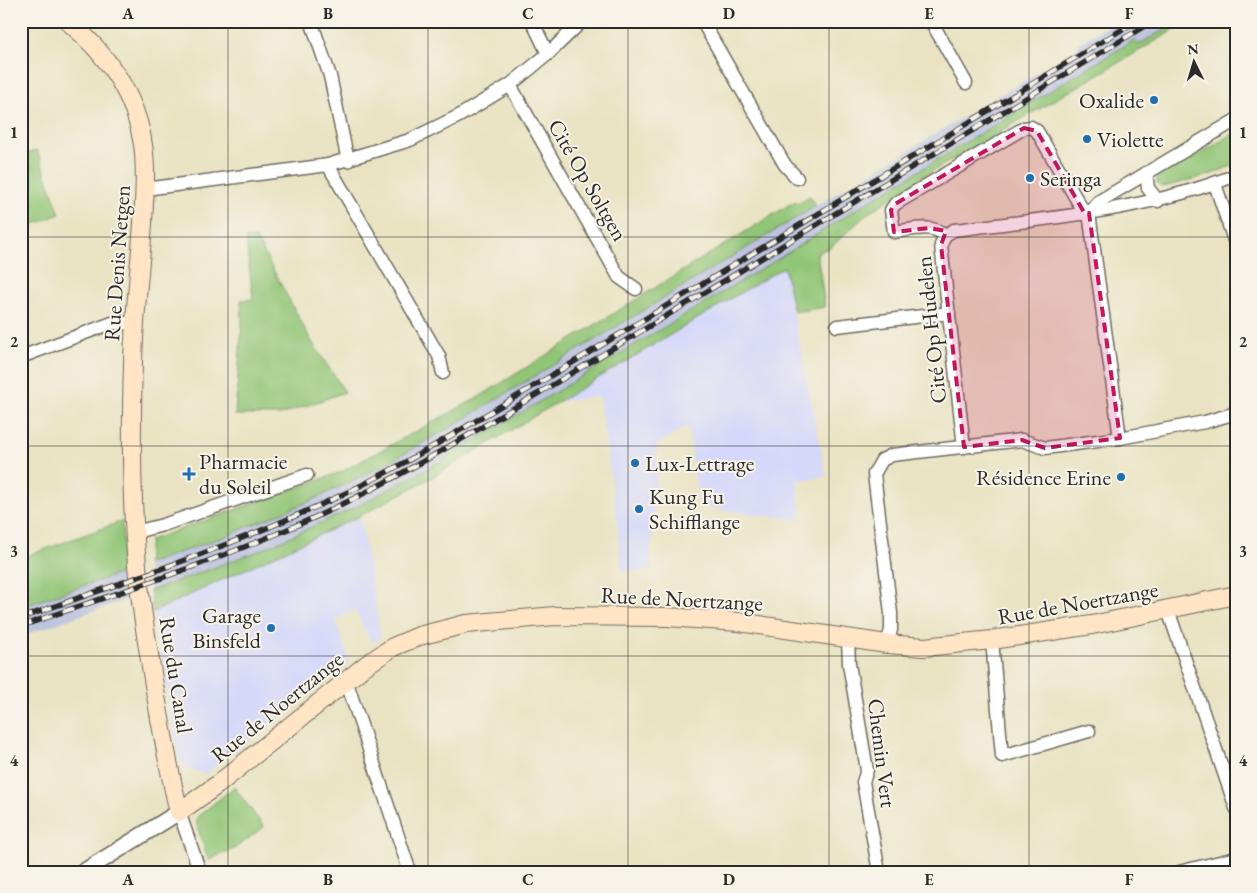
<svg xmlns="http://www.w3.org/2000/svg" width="1257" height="893" font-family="'EB Garamond',serif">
  <rect width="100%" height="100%" fill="#f7f3e8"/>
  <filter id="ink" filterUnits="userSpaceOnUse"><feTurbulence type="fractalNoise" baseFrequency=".02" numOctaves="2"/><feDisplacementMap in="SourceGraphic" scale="10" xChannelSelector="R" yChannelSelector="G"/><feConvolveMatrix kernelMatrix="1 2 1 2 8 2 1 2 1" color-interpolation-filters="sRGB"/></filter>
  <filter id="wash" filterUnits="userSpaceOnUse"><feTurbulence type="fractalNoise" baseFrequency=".0096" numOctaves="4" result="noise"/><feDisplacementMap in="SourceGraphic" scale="20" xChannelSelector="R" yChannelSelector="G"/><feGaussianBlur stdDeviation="1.12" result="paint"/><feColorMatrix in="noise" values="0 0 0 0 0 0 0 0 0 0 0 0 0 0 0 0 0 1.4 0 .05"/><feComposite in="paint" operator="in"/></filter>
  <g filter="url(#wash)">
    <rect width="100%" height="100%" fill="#e9e3c3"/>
    <g fill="#d5d8f9">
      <polygon points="784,267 826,476 797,481 802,520 699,507 688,426 657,445 654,523 650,548 652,571 622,571 617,519 599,396 558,402"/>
      <polygon points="360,516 381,637 372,643 355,610 336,619 349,662 206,774 185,768 182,759 179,760 153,612"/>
    </g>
    <g fill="#bdc3de">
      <polygon points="1116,21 1175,21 1176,23 1138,46 1134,41 861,206 778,259 432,466 356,507 256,552 150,591 147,564 224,537 312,500 373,471 449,428 816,206 1078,48 1076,45"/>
      <polygon points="124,572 127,599 21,636 21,607"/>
    </g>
    <g fill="#91c576" stroke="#5e7850">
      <polygon points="1175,21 1190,21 921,178 867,214 831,247 817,253 825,307 794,312 784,267 436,475 360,516 153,612 150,591 256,552 356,507 432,466 778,259 861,206 1134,40 1138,45 1175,23"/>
      <path d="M1236,132v32l-24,10 -44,12 -8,1c-8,-8 0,-15 7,-20l3,4z"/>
      <polygon points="37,150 60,214 35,224 21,186 21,156"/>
      <polygon points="810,196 816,206 449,428 373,471 312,500 224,537 147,564 150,540 341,472 477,398 795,201 797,203"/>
      <polygon points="256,238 312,342 345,392 280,415 235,415 242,323 241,300 253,299 246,239"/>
      <polygon points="122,521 124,572 21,607 21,558"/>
      <polygon points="234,787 264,827 234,849 208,860 197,826 197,817"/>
    </g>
  </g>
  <g filter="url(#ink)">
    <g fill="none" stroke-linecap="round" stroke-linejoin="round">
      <defs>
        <g id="minor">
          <polyline points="311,21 330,76 348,161"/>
          <polyline points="532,21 548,54"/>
          <polyline points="702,21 785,165 797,178"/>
          <polyline points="931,21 966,83"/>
          <polyline points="510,85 619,277 636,289"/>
          <polyline points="328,165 439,356 443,373"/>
          <polyline points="1146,173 1148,188 1158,201"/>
          <polyline points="1215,184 1236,246"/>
          <polyline points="145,189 328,165 410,140 459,116 510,85 548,54 582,21"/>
          <path d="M945,235c-14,-12 -34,-5 -51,-3l-3,-22 4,-6 129,-76 7,-1 6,4 48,83"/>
          <polyline points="837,326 949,313"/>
          <polyline points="21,357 112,323 136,323"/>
          <polyline points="1120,438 1089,213 1098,202 1236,120"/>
          <path d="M964,447l-23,-202 4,-10 9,-5c95,-12 192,-19 282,-55"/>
          <polyline points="135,532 163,525 307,475"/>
          <polyline points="1168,610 1236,808"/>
          <polyline points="848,639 849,664 867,770 863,782 879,872"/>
          <polyline points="992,640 1002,756 1089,731"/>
          <polyline points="887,644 891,630 891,613 874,474 882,460 892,455 1022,440 1045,448 1120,438 1205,422 1236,413"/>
          <polyline points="346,680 410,872"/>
          <polyline points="179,812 200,872"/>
          <polyline points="1179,872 1236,858"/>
        </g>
        <polyline id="tertiary" points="83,872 179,812"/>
        <path id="secondary" d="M68,21c38,32 68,74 75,124 4,26 1,52 0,78 -3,46 -9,93 -10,140 -2,67 -2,135 4,202 3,38 10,76 16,114 8,45 15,89 26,133l38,-27 149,-120 27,-18 26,-11 47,-12 89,-8 112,1 72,5 148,22 37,3 68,-7 100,-15 144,-30"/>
      </defs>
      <use href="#minor" stroke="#6e6b60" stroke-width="15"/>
      <use href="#tertiary" stroke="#6e6b60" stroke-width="18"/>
      <use href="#secondary" stroke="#6e6b60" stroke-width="20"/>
      <use href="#minor" stroke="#fff" stroke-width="12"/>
      <use href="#tertiary" stroke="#fff" stroke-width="15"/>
      <use href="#secondary" stroke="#ffe4c6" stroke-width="18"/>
      <defs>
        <g id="rail">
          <path d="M21,618c112,-39 223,-76 329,-127 67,-33 130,-73 194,-111l592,-359"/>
          <path d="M21,626c101,-34 202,-67 299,-111 79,-37 154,-83 229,-128l604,-366"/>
        </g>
      </defs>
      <use href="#rail" stroke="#2b2b2b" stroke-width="5.5"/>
      <use href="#rail" stroke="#f7f3e8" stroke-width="4" stroke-dasharray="11" stroke-linecap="butt"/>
    </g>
  </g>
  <path fill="#c2185b" fill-opacity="0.2" stroke="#c2185b" stroke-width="4" stroke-dasharray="10 6" stroke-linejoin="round" d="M1024,128l13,3 48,83 4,-1 31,225 -75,10 -23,-8 -58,7 -23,-202 5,-14 -17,-3 -35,4 -3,-22 4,-6z"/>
  <path fill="none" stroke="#2b2b2b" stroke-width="1" stroke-opacity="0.55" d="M228,21v851M428,21v851M628,21v851M829,21v851M1029,21v851M21,237h1215M21,446h1215M21,656h1215"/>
  <g fill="#1f6fb2" stroke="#f7f3e8" stroke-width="2">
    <circle cx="1154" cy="100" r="5"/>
    <circle cx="1087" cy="139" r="5"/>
    <circle cx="1030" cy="178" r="5"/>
    <circle cx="635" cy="463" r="5"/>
    <path d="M186.5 466.5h5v5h5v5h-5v5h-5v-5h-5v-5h5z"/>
    <circle cx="1121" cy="477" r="5"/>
    <circle cx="639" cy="509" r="5"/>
    <circle cx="271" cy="628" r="5"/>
  </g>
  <g text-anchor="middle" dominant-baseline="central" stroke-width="4" stroke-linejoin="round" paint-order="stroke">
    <g font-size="22" fill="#2b2b2b" stroke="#f7f3e8" text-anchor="start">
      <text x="1144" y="100" text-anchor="end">Oxalide</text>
      <text x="1097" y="139">Violette</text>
      <text x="1040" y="178">Seringa</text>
      <text x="199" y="461">Pharmacie<tspan x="199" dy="25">du Soleil</tspan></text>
      <text x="645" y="463">Lux-Lettrage</text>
      <text x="1111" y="477" text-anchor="end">Résidence Erine</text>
      <text x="649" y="496">Kung Fu<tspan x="649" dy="25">Schifflange</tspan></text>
      <text x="261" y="615" text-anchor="end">Garage<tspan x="261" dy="25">Binsfeld</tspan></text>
    </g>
    <g font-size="22" fill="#2b2b2b" stroke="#f7f3e8">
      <text transform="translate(588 180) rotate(60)">Cité Op Soltgen</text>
      <text transform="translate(117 263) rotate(-86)">Rue Denis Netgen</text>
      <text transform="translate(931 330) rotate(-96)">Cité Op Hudelen</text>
      <text transform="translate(682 599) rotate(3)">Rue de Noertzange</text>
      <text transform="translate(1078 603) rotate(-10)">Rue de Noertzange</text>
      <text transform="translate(176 675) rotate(81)">Rue du Canal</text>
      <text transform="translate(277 707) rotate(-39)">Rue de Noertzange</text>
      <text transform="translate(882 753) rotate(83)">Chemin Vert</text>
    </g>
  </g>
  <rect width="1257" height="893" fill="none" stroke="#f7f3e8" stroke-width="55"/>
  <g transform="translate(1194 62) rotate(355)" stroke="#f7f3e8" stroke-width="4" paint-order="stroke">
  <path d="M0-4L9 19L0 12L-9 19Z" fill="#2b2b2b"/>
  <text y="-8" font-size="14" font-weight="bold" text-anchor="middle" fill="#2b2b2b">N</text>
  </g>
  <rect x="28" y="28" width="1202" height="838" fill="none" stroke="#2b2b2b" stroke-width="2"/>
  <g font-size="16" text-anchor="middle" font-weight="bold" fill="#2b2b2b">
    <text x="128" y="19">A</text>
    <text x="328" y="19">B</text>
    <text x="528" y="19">C</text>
    <text x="729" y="19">D</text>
    <text x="929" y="19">E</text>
    <text x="1129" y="19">F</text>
    <text x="14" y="138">1</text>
    <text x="1243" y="138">1</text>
    <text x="14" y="347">2</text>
    <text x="1243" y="347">2</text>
    <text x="14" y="557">3</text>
    <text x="1243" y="557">3</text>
    <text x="14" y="766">4</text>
    <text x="1243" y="766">4</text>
    <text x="128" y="885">A</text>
    <text x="328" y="885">B</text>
    <text x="528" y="885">C</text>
    <text x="729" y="885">D</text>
    <text x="929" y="885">E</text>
    <text x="1129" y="885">F</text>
  </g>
</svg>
